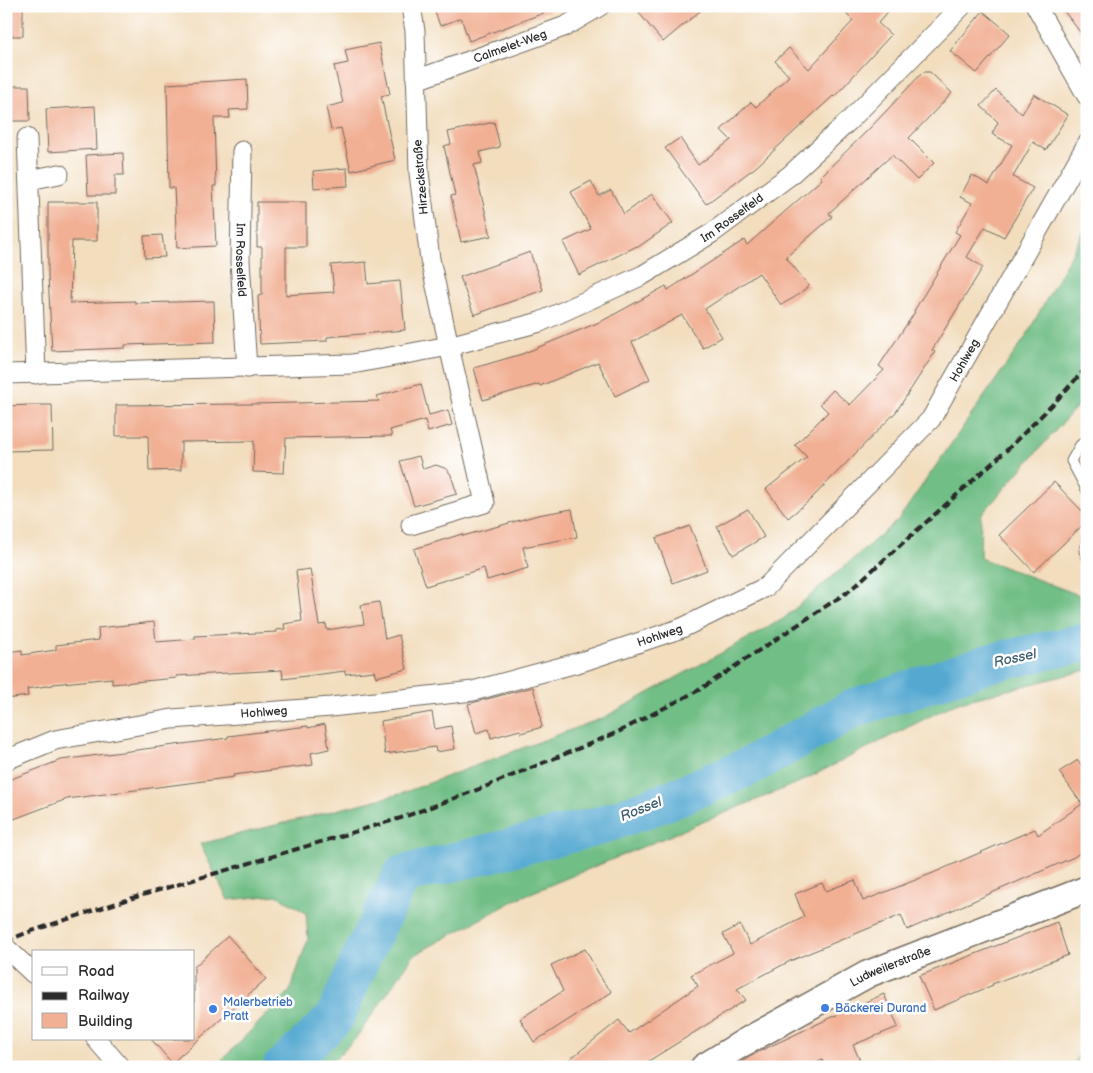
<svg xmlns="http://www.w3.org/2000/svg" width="1093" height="1073" font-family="'Balsamiq Sans',sans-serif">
  <rect width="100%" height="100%" fill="#fff"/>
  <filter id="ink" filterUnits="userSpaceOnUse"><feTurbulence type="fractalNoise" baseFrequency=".02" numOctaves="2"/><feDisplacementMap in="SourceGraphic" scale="10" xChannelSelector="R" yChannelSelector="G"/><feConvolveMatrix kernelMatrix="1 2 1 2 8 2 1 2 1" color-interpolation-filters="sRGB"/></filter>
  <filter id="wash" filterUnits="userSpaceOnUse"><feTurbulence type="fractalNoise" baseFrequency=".0096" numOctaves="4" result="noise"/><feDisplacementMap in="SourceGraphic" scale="20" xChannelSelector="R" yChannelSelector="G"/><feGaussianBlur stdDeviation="1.12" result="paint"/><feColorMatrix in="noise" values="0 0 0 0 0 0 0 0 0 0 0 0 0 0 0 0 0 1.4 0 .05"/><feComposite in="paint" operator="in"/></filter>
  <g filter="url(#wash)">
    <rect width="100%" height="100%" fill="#f2ddbd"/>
    <polygon fill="#8cdfa0" stroke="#5c8566" points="1087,1041 1087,1067 1072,1067"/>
    <polygon fill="#71be86" stroke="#4e7458" points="1087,226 1087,395 981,515 980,558 1087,598 1087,670 956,703 800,782 521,897 414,955 356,1038 327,1067 215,1067 290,991 308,939 306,913 277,895 228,900 200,844 400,794 605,717 783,619 898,520 1025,338"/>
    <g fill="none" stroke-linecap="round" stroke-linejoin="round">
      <polyline stroke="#55a9d1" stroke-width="39" points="282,1067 334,1019 364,952 402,875 599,826 665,802 750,766 854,708 990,663 1087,642"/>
    </g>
    <g id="blocks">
      <g fill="#f1af93">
        <rect x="6" y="6" width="17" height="30"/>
        <polygon points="433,6 557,6 557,8 469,41 461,18 440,26"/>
        <polygon points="648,6 706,6 663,42 639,13"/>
        <polygon points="839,6 893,6 878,23 891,35 834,97 833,96 756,167 706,204 665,148 680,138 698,165 731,140 721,130 751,102 756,107 789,76 775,61 789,48 809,69 853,21"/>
        <polygon points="1060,6 1087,6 1087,41"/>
        <polygon points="983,11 1010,34 977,73 950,51"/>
        <polygon points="379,43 390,94 381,96 395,160 351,171 341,128 331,130 326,107 343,103 334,66 348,63 345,50"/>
        <polygon points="923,72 930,72 952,93 909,138 934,163 917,180 892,155 829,213 832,217 786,257 809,286 795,297 781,305 759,273 705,309 722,337 703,348 682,315 653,331 632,342 650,379 615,396 598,362 540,386 539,384 483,400 474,368 522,354 602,321 666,286 668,290 744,240 747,245 822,179 820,177 871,127"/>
        <polygon points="247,79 248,109 229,110 230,118 214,118 216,186 213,186 216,246 177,248 174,188 169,188 167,84"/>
        <polygon points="6,86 29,86 30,121 6,121"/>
        <polygon points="996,90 1022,114 1034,94 1068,115 1046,150 1033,142 1013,177 1033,188 1004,237 985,227 967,257 983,267 932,350 935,352 896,412 810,500 788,518 766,489 807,457 795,445 828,412 820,404 833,390 850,405 884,370 879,366 915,312 914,311 960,235 955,232 972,203 960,197 972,175 989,185 1012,145 992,134 998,122 981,106"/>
        <polygon points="95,106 97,149 48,152 46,109"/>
        <polygon points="494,122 500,147 480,152 482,163 474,165 491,236 461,242 451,196 455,195 444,146 451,144 448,132"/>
        <polygon points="123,153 124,175 115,175 115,195 88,195 86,155"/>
        <polygon points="347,168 348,186 314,188 313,171"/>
        <polygon points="591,181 599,196 611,190 624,214 652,194 673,223 638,247 637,246 579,275 563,242 591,229 571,192"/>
        <polygon points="48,202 97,202 97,241 72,241 70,303 135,301 135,303 214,301 215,342 125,345 125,348 52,351 48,275"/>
        <polygon points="257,202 306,202 306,247 286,247 286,295 334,292 331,265 366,262 368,284 400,281 405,330 327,337 327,341 260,344 258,296 262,295 262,247 257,247"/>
        <polygon points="162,235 165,257 145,258 144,236"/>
        <polygon points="530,252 543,290 474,315 460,277"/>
        <polygon points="421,384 429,415 448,410 452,425 428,432 425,420 390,430 392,436 286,438 284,473 253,472 254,441 181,442 181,470 149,471 148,436 116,436 116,405 253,404 379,401 377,396"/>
        <polygon points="32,405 52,405 53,450 6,451 6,406"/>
        <polygon points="419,456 423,469 436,465 447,469 451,475 457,494 414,506 400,461"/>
        <polygon points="1054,482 1087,516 1087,521 1034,572 999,535"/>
        <polygon points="572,509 577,537 523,547 528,568 487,580 484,568 426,586 414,549 462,534 463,536 538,515"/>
        <polygon points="748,509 764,537 733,555 717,526"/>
        <polygon points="690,526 707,570 673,583 656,538"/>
        <polygon points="310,569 319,625 326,624 327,630 364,624 361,605 379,602 385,639 399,635 407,669 376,677 374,671 345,674 345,671 283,679 282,670 176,676 177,678 112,684 112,678 53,684 53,685 27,689 28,696 6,699 6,652 22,650 22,655 56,650 56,645 99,640 98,628 154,622 156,642 195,639 195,636 277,632 276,630 285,629 284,624 302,621 296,571"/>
        <polygon points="533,687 541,718 540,719 542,727 521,733 520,730 491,738 489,729 476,733 468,704"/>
        <polygon points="432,712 435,729 451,726 455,749 436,752 435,747 385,754 381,721"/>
        <polygon points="325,724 329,749 311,753 313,765 233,775 234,777 67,799 6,822 6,781 61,760 228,738 228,736 308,726 308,728"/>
        <polygon points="1078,760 1087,773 1087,848 1074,857 907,930 901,915 790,961 737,989 746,1000 639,1067 560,1067 619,1020 629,1033 698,986 691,975 733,953 723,934 740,925 750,945 804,917 795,894 822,883 826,891 855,880 863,901 933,873 1035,829 1038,835 1082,804 1059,772"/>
        <polygon points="1057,922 1068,955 992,984 993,985 934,1010 919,976"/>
        <polygon points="228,936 266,979 172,1063 151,1039 194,1039 194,967"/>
        <polygon points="585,949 604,983 612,992 534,1042 520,1019 563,991 551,965"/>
        <polygon points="884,994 898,1027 853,1045 863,1067 826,1067 822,1060 809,1067 733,1067 758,1052 845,1011"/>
      </g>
    </g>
  </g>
  <g filter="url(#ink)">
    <use href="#blocks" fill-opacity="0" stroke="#71695e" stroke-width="1"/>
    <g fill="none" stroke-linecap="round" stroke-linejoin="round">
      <defs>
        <g id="service">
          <polyline points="1087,440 1080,445 1071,461 1087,491"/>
          <polyline points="1087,537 1084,551 1087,557"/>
        </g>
        <g id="minor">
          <polyline points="1036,6 1087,96"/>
          <path id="s1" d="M416,80l150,-54 34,-20"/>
          <polyline points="27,138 36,374"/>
          <path id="s2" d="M242,151l-2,110 7,107"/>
          <polyline points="29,180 59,174"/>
          <path id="s3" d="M6,374l346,-10 97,-18 91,-24 103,-47 69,-42 77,-57 61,-56 112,-114"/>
          <polyline points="411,525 485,503 449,346 430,259 419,173 415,31 411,6"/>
          <path id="s4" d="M6,760l49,-20 117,-21 159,-12 142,-16 111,-30 98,-33 84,-41 165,-168 156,-275"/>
          <polyline points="6,948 34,974"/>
          <polyline points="96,1039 120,1067"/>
        </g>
        <g id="secondary">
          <path id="s5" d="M704,1067l39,-24 125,-69 219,-85"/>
        </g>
      </defs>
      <use href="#service" stroke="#71695e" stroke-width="11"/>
      <use href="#minor" stroke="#71695e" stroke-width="21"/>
      <use href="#secondary" stroke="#71695e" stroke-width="29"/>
      <use href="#service" stroke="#fff" stroke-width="9"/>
      <use href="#minor" stroke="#fff" stroke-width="19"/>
      <use href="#secondary" stroke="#fff" stroke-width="26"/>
      <polyline stroke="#2b2b2b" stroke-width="4" stroke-dasharray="8 4" stroke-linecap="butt" points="6,941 26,933 126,900 401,818 482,788 616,733 699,690 849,591 1008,449 1056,401 1087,367"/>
    </g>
  </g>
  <g fill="#3f7fe0" stroke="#fff" stroke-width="2">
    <circle cx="825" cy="1008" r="5"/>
    <circle cx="213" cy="1009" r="5"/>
  </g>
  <g text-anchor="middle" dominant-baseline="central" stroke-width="5" stroke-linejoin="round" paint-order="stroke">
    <g font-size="12" fill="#2b2b2b" stroke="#fff">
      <text stroke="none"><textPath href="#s1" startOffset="100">Calmelet-Weg</textPath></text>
      <text transform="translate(421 177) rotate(-95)">Hirzeckstraße</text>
      <text stroke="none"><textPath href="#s3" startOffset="758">Im Rosselfeld</textPath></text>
      <text stroke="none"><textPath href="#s2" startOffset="109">Im Rosselfeld</textPath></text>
      <text stroke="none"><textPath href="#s4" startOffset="1089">Hohlweg</textPath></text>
      <text stroke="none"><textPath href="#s4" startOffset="669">Hohlweg</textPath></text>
      <text stroke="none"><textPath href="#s4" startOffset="264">Hohlweg</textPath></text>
      <text stroke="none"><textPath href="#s5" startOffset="212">Ludweilerstraße</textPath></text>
    </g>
    <g font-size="12" fill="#366cbe" stroke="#fff" text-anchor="start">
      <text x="223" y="1002">Malerbetrieb<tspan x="223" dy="14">Pratt</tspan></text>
      <text x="835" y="1008">Bäckerei Durand</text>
    </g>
    <g font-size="14" font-style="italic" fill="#3c5d6d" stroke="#fff">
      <text transform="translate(1015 658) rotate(-12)">Rossel</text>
      <text transform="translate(641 809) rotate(-22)">Rossel</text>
    </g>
  </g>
  <rect width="1093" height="1073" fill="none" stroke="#fff" stroke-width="25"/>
  <rect x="32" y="950" width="162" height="90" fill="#ffffff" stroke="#aaaaaa"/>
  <rect x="42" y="967" width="25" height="8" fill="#ffffff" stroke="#aaaaaa"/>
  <text x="78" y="976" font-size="15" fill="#2b2b2b">Road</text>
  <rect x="42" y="992" width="25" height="8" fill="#2b2b2b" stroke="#aaaaaa"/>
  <text x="78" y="1000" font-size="15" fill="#2b2b2b">Railway</text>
  <rect x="42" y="1013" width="25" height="15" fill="#f1af93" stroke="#aaaaaa"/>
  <text x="78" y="1026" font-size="15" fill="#2b2b2b">Building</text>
</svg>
